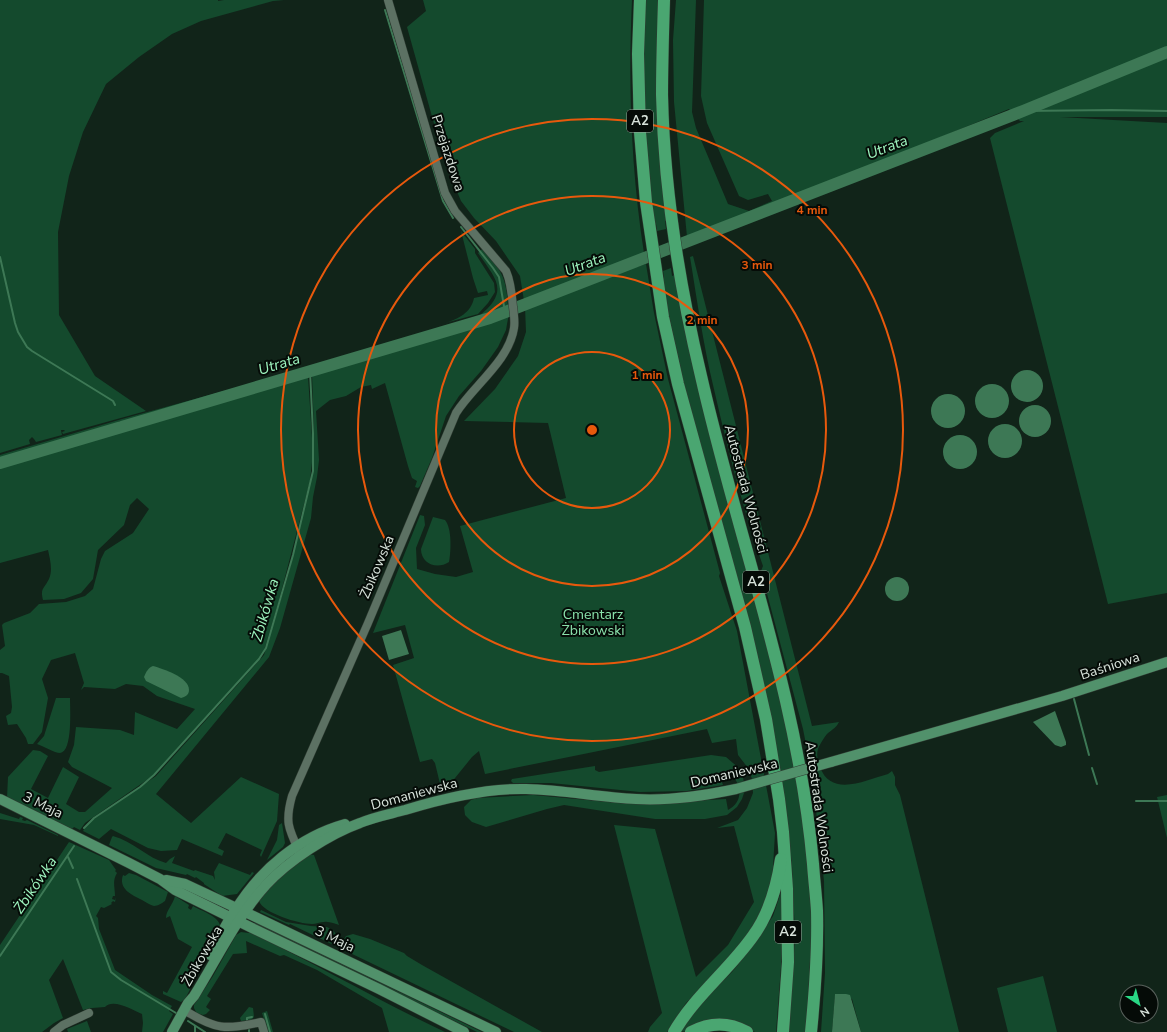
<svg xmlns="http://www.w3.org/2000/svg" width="1167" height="1032" font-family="'Nunito Sans',sans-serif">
  <rect width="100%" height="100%" fill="#112419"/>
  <g fill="#144a2d">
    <polygon points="0,0 218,0 218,1 224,0 284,0 273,1 201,21 172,34 139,57 106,84 83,132 69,176 58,232 59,315 95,376 146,411 63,434 62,432 65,431 64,430 61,430 62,435 36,442 34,439 32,437 29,440 30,444 0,453"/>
    <path d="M423,0h209c-4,85 -1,170 12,253l-9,4 2,10 9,-3 8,49 14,66 52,194 -1,3 18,55 38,202 -3,51 -10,27 -13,22 -24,30 -39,40 -19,29h-19l2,-5 12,-14 -48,-188 41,4 41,148 32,-32 26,-43 -20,-76 -17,2 21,-8 9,-12 6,-15 -1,-14 -4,-11 -10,-13 -2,-16 -24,4 -5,-14 -222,45 -6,-23 -7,6 -21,26 -10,5 -6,-25 -3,-4 -12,3 -27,-97 21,-7 -9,-33 -32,8 47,-118 4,1 1,9 -9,23 1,21 18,5 21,3 17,-5 -13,-46 106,-28 -18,-75 -84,-2 31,-32 23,-33 8,-24 -1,-25 -5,-31 -24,-35 -22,-23 -13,-17 -16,-38 -38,-136 19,-16z"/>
    <path d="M644,0h16l8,220 -3,1 1,8 -9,2 -1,-7h-3c-10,-74 -11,-150 -9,-224z"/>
    <polygon points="676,0 696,0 692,112 696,128 728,204 749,211 772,201 768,194 748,200 739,196 707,123 701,96 704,0 1167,0 1167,117 1060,117 1167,123 1167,593 1108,604 990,138 995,133 1024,121 1020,121 1009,109 774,206 687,237 674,102 673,40"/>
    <path d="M461,231l14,18v4l19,30 1,9 -7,11 -10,11 -33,9c13,-4 26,-10 29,-25l14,-3 -1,-4 -9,2 -5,-15z"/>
    <path d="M483,248c18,22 24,30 25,59l-42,15 -341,101 -6,-2 -2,4 -117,35v-5l122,-36 120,-33 237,-70c32,-25 16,-38 -1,-63z"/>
    <path d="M693,256l119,470 27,-4c-3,6 -6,7 -11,11 -3,3 -8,11 -10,16 -2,6 0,12 2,18 11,31 46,13 68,7l4,-3 3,6v8l5,10 59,237h-98l-9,-33 -17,-4 -3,37h-11l4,-59 -1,-92 -12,-106 -9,-46 -42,-158 2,-5c-21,-59 -36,-120 -50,-181 -10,-42 -16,-85 -23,-128z"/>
    <polygon points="671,268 672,276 677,274 768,645 800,790 811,894 811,944 806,1032 789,1032 795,936 792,867 786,808 690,411 661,279 664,278 663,271"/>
    <polygon points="509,313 506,330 498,347 481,371 459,396 446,416 432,458 420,486 418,488 415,487 417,481 412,478 408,466 385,383 372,389 371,385 361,387 346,396 330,400 316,411 319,460 317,477 313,497 311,518 280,628 269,657 156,794 191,823 241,777 279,794 277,821 261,857 260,855 262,850 226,833 218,848 224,851 222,856 182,839 177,850 161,851 148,848 111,829 99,839 83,831 88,823 156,776 264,655 288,576 313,472 314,431 312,375 464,329"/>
    <path d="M308,376l5,77 -3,28 -32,123 -14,47 -4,7 -106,117 -69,48 -5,7 -6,-3 -2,2 -65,-31 1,-21 25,-27 7,1 8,5 -17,33 17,9 15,-31 16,10 -13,27 13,8h6l27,-24 -40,-21 -4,-5 6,-17 2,-18 44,3 14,5 1,-23 42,17 18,-20 -38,-13 -14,-10 -17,-2 -11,5 -31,-2 -3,3 3,-7 -9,-30 -24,7 -9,19 6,19 -6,34 -9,12h-5l-2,-6 -9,-14 -9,1 -2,-9 5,-3 1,-6 -3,-31 -7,-3h-2v-23l5,-4 -3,-21 2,-2 26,-10 9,-9 27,-2 19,-6 8,-7 8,-30 4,-8 28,-18 16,-24 -12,-11 -7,7 -6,20 -26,25 -5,29 -12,14 -17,6 -21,1c-3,-12 1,-11 6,-21 4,-9 1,-20 -1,-29l-48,13v-96z"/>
    <path d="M433,517l12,3c7,8 6,31 4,42 -12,8 -28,2 -28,-13z"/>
    <path d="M56,698h14c0,10 3,54 -10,55 -5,0 -17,-7 -23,-9l7,-8z"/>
    <path d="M711,755l15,2 14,12 3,8 2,13 -3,9 -5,8 -10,8 -22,4h-50l-91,-14 -17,4 -61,18 -14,-5 -7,-7 -1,-8 7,-7 6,-2 56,-3 98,9 95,-5 2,11c17,-8 14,-31 -2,-38l-7,2 4,11 -36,6 -47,1 -89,-9h-38l-2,-2 1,-2 83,-13v4l4,2z"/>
    <polygon points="1167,795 1167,838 1157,797"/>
    <polygon points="0,813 19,819 20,817 23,818 22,820 25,821 27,820 58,835 58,836 34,825 0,819"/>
    <polygon points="282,823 285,843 283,847 267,860 277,840 279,825"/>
    <path d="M113,836c20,5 34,22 53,27l4,-4 5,-3 -3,7 22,8 1,-1 18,6 2,4 -1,-8 5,-9 31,12 2,-3 2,1 -17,21 -15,2 -18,-12v-1l-8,-6 -1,1 -8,-4 -1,1 -30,-7 -47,-23 3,-8z"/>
    <path d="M69,842l40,18 7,10 -1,1 2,2c-5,8 -2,14 -2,23h-2l-1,3 3,1 1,-3 -1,5 -2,-1 -2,2 1,1 -8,4 -3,-1 -5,9 2,2 1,11 16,41 37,25 20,11 -3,5 4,3 -10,18h-21l1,-9 -1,-9c-9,-4 -29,-16 -37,-7l-13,1 -9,2 -20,-51 -14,21 14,38 -9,5 -12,9h-42v-87z"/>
    <path d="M308,854l6,1 25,70c-4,-1 -10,-4 -15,-3 -4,0 -8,2 -12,2 -13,0 -49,-11 -53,-23l20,-25z"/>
    <path d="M129,873l7,2 32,17 -3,9c-3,2 -7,5 -11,5 -4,-1 -8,-4 -12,-6 -10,-5 -24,-11 -19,-25l2,1z"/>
    <polygon points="781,892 782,954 776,1032 755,1032 742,1025 679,1032 707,996 732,972 754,944 773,916"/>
    <path d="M175,896l14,9 -1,3 3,2 2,-4c8,5 24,9 27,19l-11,28 -24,46 -4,3 -18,-8v-3l4,2 25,-46 -14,-8 -8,-23 -4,2c0,-8 7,-13 9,-22z"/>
    <polygon points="261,910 286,922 311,926 327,927 333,930 338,937 337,943 341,944 346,936 353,934 370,939 404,953 407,956 422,965 542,1032 514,1032 290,924 289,925 260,912"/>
    <polygon points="255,922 482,1032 477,1032 254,924"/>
    <path d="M241,932l8,1 1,-1c66,32 129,69 195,100h-56l-7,-24 -65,-38 -33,-15 -4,1 -34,-15 1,12 -14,1 -26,42 4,3 -5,8 4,3 -4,4 -3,1 -7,-2v-1l-2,-4v-3l19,-29 23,-41z"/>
    <polygon points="1043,976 1057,1032 1008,1032 997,988"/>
    <polygon points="249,1007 253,1008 254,1017 251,1020 241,1021 240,1018"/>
    <polygon points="267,1011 273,1032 268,1032 262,1013"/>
    <polygon points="87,1021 91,1032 68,1032 67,1029"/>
  </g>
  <g fill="#3d7855">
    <circle cx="1027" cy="386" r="16"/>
    <circle cx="992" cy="401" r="17"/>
    <circle cx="948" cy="411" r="17"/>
    <circle cx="1035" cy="421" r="16"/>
    <circle cx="1005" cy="441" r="17"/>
    <circle cx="960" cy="452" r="17"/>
    <circle cx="897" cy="589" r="12"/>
    <polygon points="401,630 409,654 389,660 382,636"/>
    <path d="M153,666c10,3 36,11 36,24 0,5 -4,7 -8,8l-35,-17 -2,-4c2,-5 4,-9 9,-11z"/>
    <polygon points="1055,711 1066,742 1066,745 1061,747 1055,745 1033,722"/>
    <polygon points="835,994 846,994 850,995 861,1032 832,1032"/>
  </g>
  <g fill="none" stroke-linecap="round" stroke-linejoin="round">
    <g stroke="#3d7855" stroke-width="2">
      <polyline points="385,10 443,201 453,218"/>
      <polyline points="1023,111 1111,110 1167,111"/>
      <polyline points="461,227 493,268 499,277 505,312"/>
      <polyline points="0,257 15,323 18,332 27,347 32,351 113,401 115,405"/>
      <polyline points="1074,699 1089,755"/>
      <polyline points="1092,768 1097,784"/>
      <polyline points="1136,801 1167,801"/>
      <polyline points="84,828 94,818 140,787 154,775 259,659 266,648 293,555 313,471 313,433 310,371"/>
      <polyline points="68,857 73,868"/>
      <polyline points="77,879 111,972 121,980 176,1013"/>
      <polyline points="0,956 74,846"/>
      <polyline points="265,1014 270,1032"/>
      <polyline points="247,1020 247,1018 252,1017"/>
      <polyline points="188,1021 205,1032"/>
      <polyline points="195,1032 195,1026"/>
      <polyline points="249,1032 249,1030"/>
    </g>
    <polyline stroke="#3d7855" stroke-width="12" points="0,463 490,318 1023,111 1167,52"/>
    <defs>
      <g id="minor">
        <path d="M299,851c-11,-23 -14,-30 -7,-55l76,-173 88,-210c17,-27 53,-52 58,-85 1,-6 0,-14 -1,-21 -1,-12 -2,-25 -7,-36l-51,-60 -10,-18 -57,-193"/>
        <path d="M184,1010c32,20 41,20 77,12l3,10"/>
        <polyline points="54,1032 63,1025 89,1013"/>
      </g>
      <g id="major">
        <polyline points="831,762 1062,696 1167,662"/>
        <polyline points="0,799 129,863 160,879 175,890 250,927 379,989 464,1032"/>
        <polyline points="166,880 185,884 245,912 496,1032"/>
        <path d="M210,955c9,-16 16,-32 26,-46 25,-40 63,-72 109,-85"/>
        <path d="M172,1032l16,-29 6,-7c23,-37 42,-78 72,-111 22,-24 63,-51 94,-62 14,-6 30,-9 45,-13 39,-12 80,-22 121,-21 37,1 73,8 110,10 34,2 67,-3 100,-10"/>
      </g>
      <g id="highway">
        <polyline points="640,0 638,54 640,132 646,202 663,317 678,384 745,627 766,719 779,799 783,832 787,889 788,962 783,1032"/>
        <path d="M664,0c-1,32 -2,63 -2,95 2,94 17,189 39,281 37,163 97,320 112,488 1,15 3,31 4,47 1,40 -2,81 -6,121"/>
        <path d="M674,1032c21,-36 55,-62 79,-96 16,-22 24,-50 28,-77"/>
        <path d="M691,1032c19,-10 38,-10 56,0"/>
      </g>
    </defs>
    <use href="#minor" stroke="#303c33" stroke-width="9"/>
    <use href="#major" stroke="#303c33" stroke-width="11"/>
    <use href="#highway" stroke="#303c33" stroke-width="13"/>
    <use href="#minor" stroke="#5c7163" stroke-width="8"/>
    <use href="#major" stroke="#51916b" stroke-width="10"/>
    <use href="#highway" stroke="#4aa671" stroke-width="12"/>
    <defs>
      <polyline id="major-bridge" points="736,789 831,762"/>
    </defs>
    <use href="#major-bridge" stroke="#303c33" stroke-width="11" stroke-linecap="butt"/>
    <use href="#major-bridge" stroke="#51916b" stroke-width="10"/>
  </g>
  <g fill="none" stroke="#e8590c" stroke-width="2">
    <circle cx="592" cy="430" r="78"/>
    <circle cx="592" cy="430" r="156"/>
    <circle cx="592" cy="430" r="234"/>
    <circle cx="592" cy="430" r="311"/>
  </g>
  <g text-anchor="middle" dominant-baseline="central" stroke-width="4" stroke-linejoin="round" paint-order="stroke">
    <g fill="#050b07" stroke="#99a29b" stroke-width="1">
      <rect x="627" y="110" width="26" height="22" rx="3"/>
      <rect x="743" y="571" width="26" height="22" rx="3"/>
      <rect x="775" y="921" width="26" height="22" rx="3"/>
    </g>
    <g font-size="13" font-weight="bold" fill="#d8e3db">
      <text x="640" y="121">A2</text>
      <text x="756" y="582">A2</text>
      <text x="788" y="932">A2</text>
    </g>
    <g font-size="14" fill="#d8e3db" stroke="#050b07">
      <text transform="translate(448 153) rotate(72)">Przejazdowa</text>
      <text transform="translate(746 489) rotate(75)">Autostrada Wolności</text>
      <text transform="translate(377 567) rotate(-67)">Żbikowska</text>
      <text transform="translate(1110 666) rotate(-18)">Baśniowa</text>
      <text transform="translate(734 773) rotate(-13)">Domaniewska</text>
      <text transform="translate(414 794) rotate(-15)">Domaniewska</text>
      <text transform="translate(43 805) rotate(26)">3 Maja</text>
      <text transform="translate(819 807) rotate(82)">Autostrada Wolności</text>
      <text transform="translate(335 939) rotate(26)">3 Maja</text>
      <text transform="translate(202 956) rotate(-60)">Żbikowska</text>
    </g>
    <g font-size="14" fill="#8ae1ab" stroke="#050b07">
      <text x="593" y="614">Cmentarz<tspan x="593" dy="16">Żbikowski</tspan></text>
    </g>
    <g font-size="15" font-style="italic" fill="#9df4be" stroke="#050b07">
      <text transform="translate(887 147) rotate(-21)">Utrata</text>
      <text transform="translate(585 264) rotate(-21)">Utrata</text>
      <text transform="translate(279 364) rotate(-17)">Utrata</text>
      <text transform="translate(265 610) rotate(-74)">Żbikówka</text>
      <text transform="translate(35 885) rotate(-56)">Żbikówka</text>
    </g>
  </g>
  <circle cx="592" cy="430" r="6" fill="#e8590c" stroke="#050b07" stroke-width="2"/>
  <g font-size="12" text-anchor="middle" font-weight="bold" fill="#e8590c" stroke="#050b07" stroke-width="4" stroke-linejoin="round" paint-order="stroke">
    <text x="812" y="214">4 min</text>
    <text x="757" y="269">3 min</text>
    <text x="702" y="324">2 min</text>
    <text x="647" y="379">1 min</text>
  </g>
  <g transform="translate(1139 1004) rotate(144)"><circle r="19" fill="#050b07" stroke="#59615c"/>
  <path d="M0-3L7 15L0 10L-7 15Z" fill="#29d885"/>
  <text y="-6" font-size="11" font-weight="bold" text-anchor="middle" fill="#d8e3db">N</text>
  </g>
</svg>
